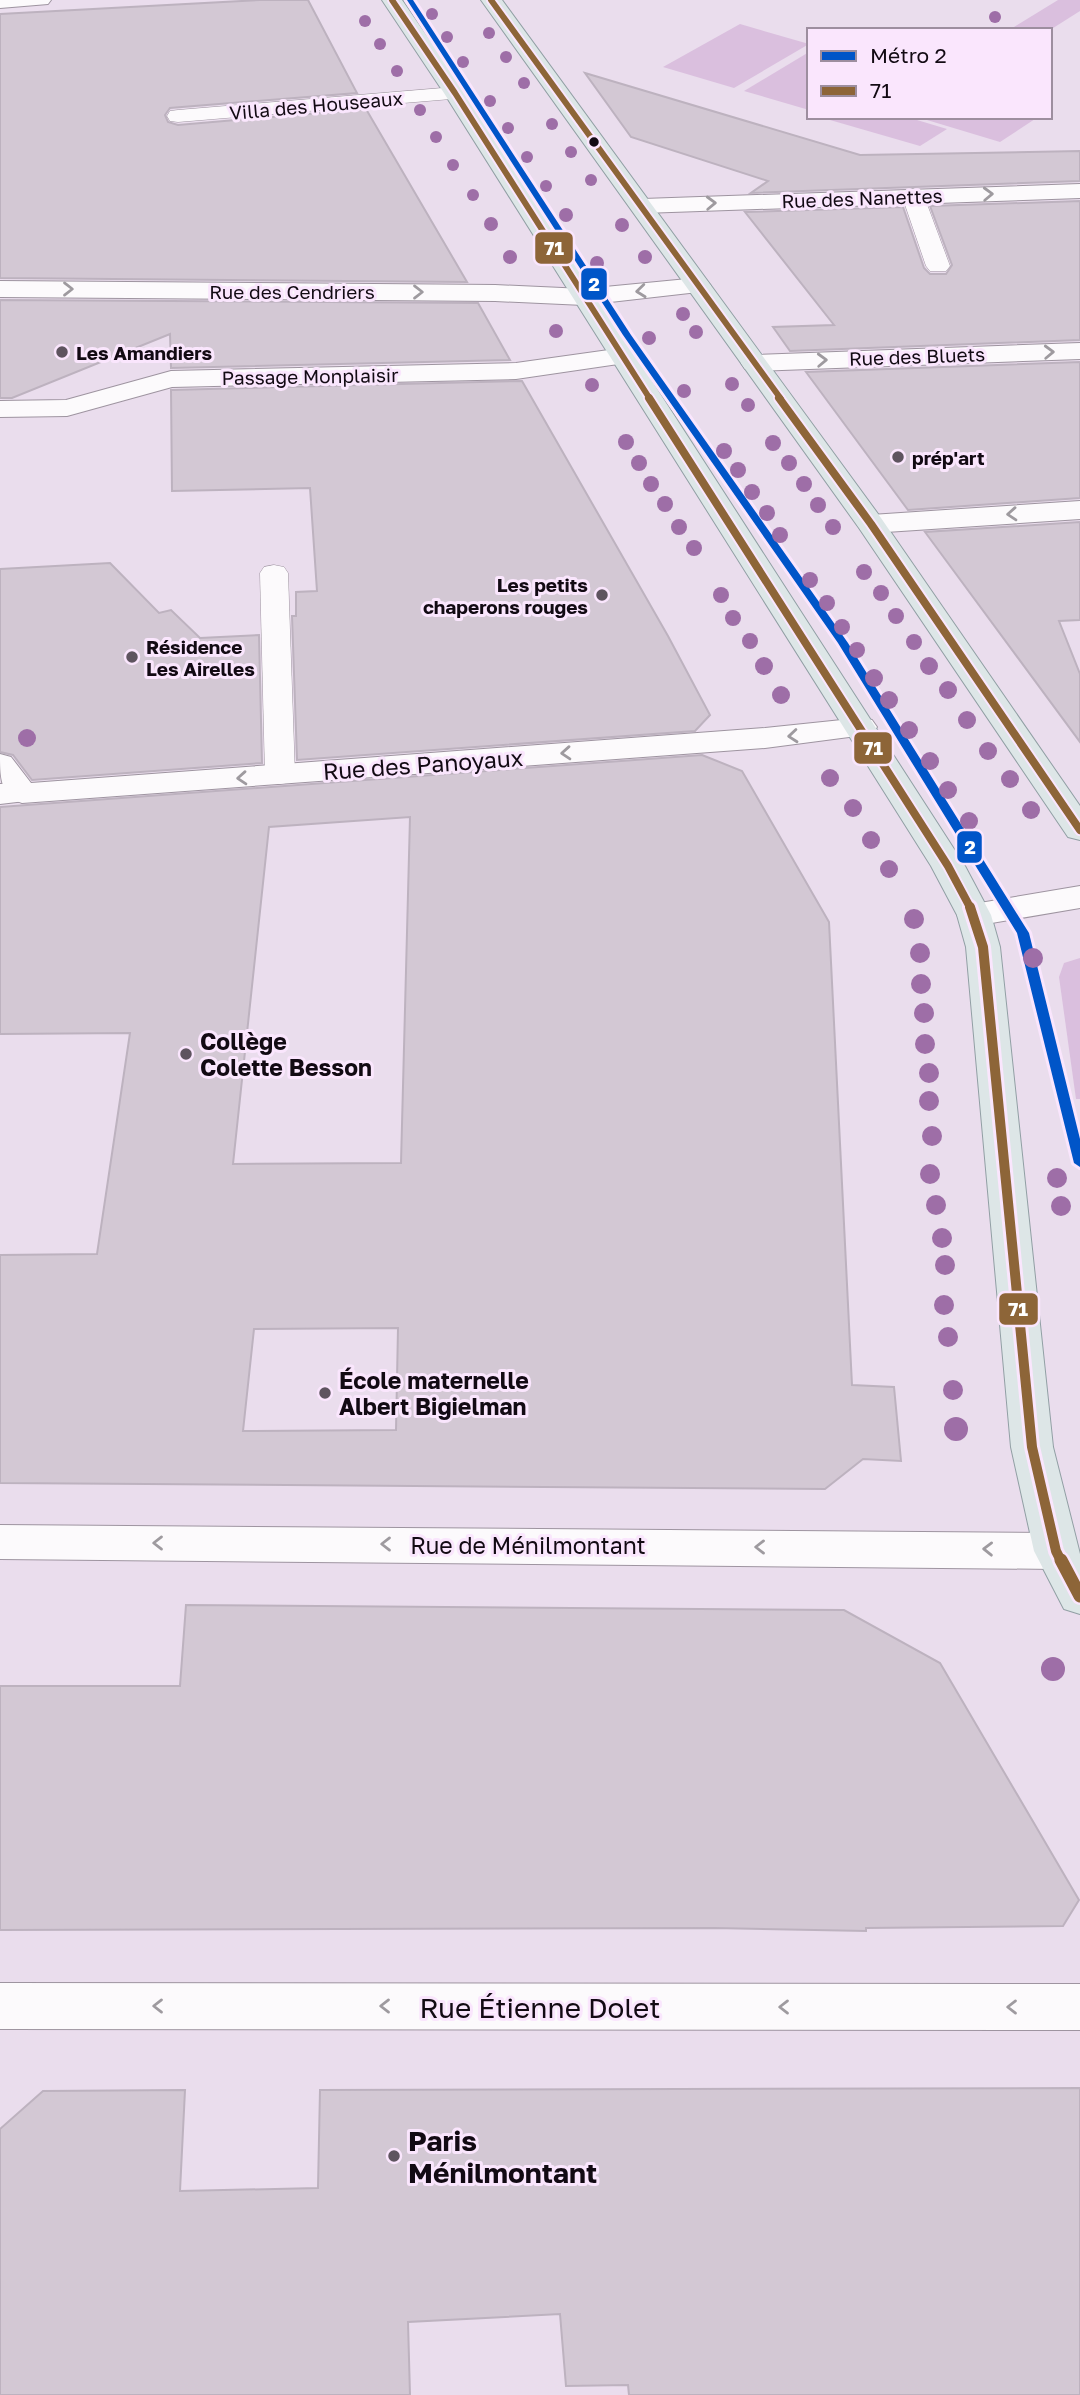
<svg xmlns="http://www.w3.org/2000/svg" width="1080" height="2395" font-family="'Golos Text',sans-serif">
  <rect width="100%" height="100%" fill="#eadded"/>
  <g fill="#dabfde">
    <polygon points="1058,0 1080,0 1080,11 1050,30 1009,30"/>
    <polygon points="740,24 809,44 734,88 663,67"/>
    <polygon points="809,52 809,110 744,91"/>
    <polygon points="835,117 907,117 947,129 920,146 830,120"/>
    <polygon points="917,117 1038,117 1000,142"/>
    <polygon points="1080,958 1080,1099 1076,1099 1059,977 1064,963"/>
  </g>
  <g fill="#d3c8d4" stroke="#bdb2bf" stroke-width="2" fill-rule="evenodd">
    <polygon points="260,0 308,0 357,93 170,108 165,115 168,122 178,125 366,109 467,282 0,278 0,14"/>
    <polygon points="585,73 860,155 1080,151 1080,181 751,193 768,181 631,137"/>
    <polygon points="1080,201 1080,340 790,351 773,327 834,325 745,212 903,207 924,268 930,274 946,274 952,265 930,206"/>
    <polygon points="0,300 478,303 510,360 171,368 170,334 12,398 0,398"/>
    <polygon points="1080,362 1080,498 908,510 806,372"/>
    <polygon points="522,381 668,636 710,715 695,731 297,760 292,616 296,616 296,592 317,591 310,488 172,491 171,390"/>
    <polygon points="1080,522 1080,620 1059,621 1080,674 1080,742 925,532"/>
    <polygon points="110,563 159,613 171,610 200,638 259,635 262,763 32,780 13,755 0,752 0,569"/>
    <path d="M702,755l40,16 87,151 23,463 42,2 7,74 -38,-2 -38,30 -825,-6v-228l97,-1 33,-221 -130,1v-227zM410,817l-9,346 -168,1 36,-337zM398,1328l-2,102 -153,1 11,-102z"/>
    <polygon points="186,1605 844,1610 940,1663 1079,1900 1063,1926 866,1928 866,1931 714,1928 0,1930 0,1686 180,1686"/>
    <polygon points="1080,2088 1080,2395 629,2395 628,2385 566,2386 560,2314 408,2322 410,2395 0,2395 0,2129 43,2091 185,2090 180,2191 318,2188 320,2090"/>
  </g>
  <g fill="none" stroke-linecap="round" stroke-linejoin="round">
    <defs>
      <g id="service">
        <polygon points="455,87 463,88 466,93 463,98 178,122 170,121 167,116 170,111 178,110"/>
        <polygon points="913,189 921,191 924,196 950,266 946,271 930,271 926,266 902,196 905,191"/>
        <polygon points="274,565 284,567 288,573 295,775 291,782 280,784 269,782 265,775 260,573 264,567"/>
      </g>
      <g id="pedestrian">
        <polygon points="623,348 632,350 636,356 632,362 516,379 172,387 67,416 0,417 0,401 66,400 171,371 516,363"/>
        <polygon points="22,783 34,786 38,793 34,800 0,804 0,784"/>
      </g>
      <g id="minor">
        <polygon points="0,0 51,0 48,4 0,8"/>
        <polygon points="1080,184 1080,198 643,213 635,211 631,206 635,201 643,199"/>
        <polygon points="698,278 707,281 711,286 707,291 584,305 495,301 0,297 0,281 495,285 584,289"/>
        <polygon points="1080,343 1080,359 754,371 745,369 741,363 745,357 754,355"/>
        <polygon points="1080,501 1080,519 871,533 861,530 857,524 861,518 871,515"/>
        <path d="M861,718l11,2 5,7 -5,7 -107,14 -743,55c-22,-7 -22,-26 -22,-49l11,3 20,26 734,-55z"/>
        <polygon points="1080,886 1080,908 974,926 962,923 957,915 962,907 974,904"/>
        <polygon points="0,1983 1080,1984 1080,2030 0,2029"/>
      </g>
      <polygon id="tertiary" points="0,1525 1056,1533 1071,1539 1078,1551 1071,1563 1056,1569 0,1559"/>
      <g id="primary">
        <polygon points="382,0 402,0 466,93 965,866 991,915 1000,947 1053,1447 1080,1554 1080,1614 1064,1609 1034,1551 1011,1447 966,947 957,915 931,866 444,93"/>
        <polygon points="481,0 502,0 881,518 1080,806 1080,840 1068,837 859,528"/>
      </g>
    </defs>
    <use href="#service" stroke="#9e94a0" stroke-width="1"/>
    <use href="#pedestrian" stroke="#9e94a0" stroke-width="2"/>
    <use href="#minor" stroke="#9e94a0" stroke-width="2"/>
    <use href="#tertiary" stroke="#9e94a0" stroke-width="2"/>
    <use href="#primary" stroke="#919fa4" stroke-width="2"/>
    <use href="#service" fill="#fcfafc" fill-rule="evenodd"/>
    <use href="#pedestrian" fill="#fcfafc" fill-rule="evenodd"/>
    <use href="#minor" fill="#fcfafc" fill-rule="evenodd"/>
    <use href="#tertiary" fill="#fcfafc" fill-rule="evenodd"/>
    <use href="#primary" fill="#dde6e7" fill-rule="evenodd"/>
    <defs>
      <g id="bus-1-far3">
        <polyline points="392,0 455,93 650,399"/>
        <polyline points="491,0 781,399"/>
      </g>
      <g id="bus-1-far2">
        <polyline points="649,398 948,866 971,909"/>
        <polyline points="779,398 871,524 1080,830"/>
      </g>
      <polyline id="bus-1-far1" points="970,907 983,947 1032,1447 1056,1551 1061,1561"/>
      <polyline id="bus-1" points="1061,1560 1080,1596"/>
    </defs>
    <use href="#bus-1-far3" stroke="#fae6fd" stroke-width="10"/>
    <use href="#bus-1-far2" stroke="#fae6fd" stroke-width="12"/>
    <use href="#bus-1-far1" stroke="#fae6fd" stroke-width="16"/>
    <use href="#bus-1" stroke="#fae6fd" stroke-width="18"/>
    <use href="#bus-1-far3" stroke="#8d6538" stroke-width="6"/>
    <use href="#bus-1-far2" stroke="#8d6538" stroke-width="8"/>
    <use href="#bus-1-far1" stroke="#8d6538" stroke-width="10"/>
    <use href="#bus-1" stroke="#8d6538" stroke-width="13"/>
    <defs>
      <polygon id="metro-1" points="407,0 413,0 631,335 848,643 1029,933 1080,1139 1080,1167 1074,1163 1017,933 838,643 623,335"/>
    </defs>
    <use href="#metro-1" stroke="#fae6fd" stroke-width="6"/>
    <use href="#metro-1" fill="#0055c8" fill-rule="evenodd"/>
  </g>
  <g fill="#9e6ea7">
    <circle cx="432" cy="14" r="6"/>
    <circle cx="995" cy="17" r="6"/>
    <circle cx="365" cy="21" r="6"/>
    <circle cx="489" cy="33" r="6"/>
    <circle cx="447" cy="37" r="6"/>
    <circle cx="380" cy="44" r="6"/>
    <circle cx="506" cy="57" r="6"/>
    <circle cx="463" cy="62" r="6"/>
    <circle cx="397" cy="71" r="6"/>
    <circle cx="524" cy="83" r="6"/>
    <circle cx="490" cy="101" r="6"/>
    <circle cx="420" cy="110" r="6"/>
    <circle cx="552" cy="124" r="6"/>
    <circle cx="508" cy="128" r="6"/>
    <circle cx="436" cy="137" r="6"/>
    <circle cx="571" cy="152" r="6"/>
    <circle cx="527" cy="157" r="6"/>
    <circle cx="453" cy="165" r="6"/>
    <circle cx="591" cy="180" r="6"/>
    <circle cx="546" cy="186" r="6"/>
    <circle cx="473" cy="195" r="6"/>
    <circle cx="566" cy="215" r="7"/>
    <circle cx="491" cy="224" r="7"/>
    <circle cx="622" cy="225" r="7"/>
    <circle cx="510" cy="257" r="7"/>
    <circle cx="645" cy="257" r="7"/>
    <circle cx="597" cy="263" r="7"/>
    <circle cx="683" cy="314" r="7"/>
    <circle cx="556" cy="331" r="7"/>
    <circle cx="696" cy="332" r="7"/>
    <circle cx="649" cy="338" r="7"/>
    <circle cx="732" cy="384" r="7"/>
    <circle cx="592" cy="385" r="7"/>
    <circle cx="684" cy="391" r="7"/>
    <circle cx="748" cy="405" r="7"/>
    <circle cx="626" cy="442" r="8"/>
    <circle cx="773" cy="443" r="8"/>
    <circle cx="724" cy="451" r="8"/>
    <circle cx="639" cy="463" r="8"/>
    <circle cx="789" cy="463" r="8"/>
    <circle cx="738" cy="470" r="8"/>
    <circle cx="651" cy="484" r="8"/>
    <circle cx="804" cy="484" r="8"/>
    <circle cx="752" cy="492" r="8"/>
    <circle cx="665" cy="504" r="8"/>
    <circle cx="818" cy="505" r="8"/>
    <circle cx="767" cy="513" r="8"/>
    <circle cx="679" cy="527" r="8"/>
    <circle cx="833" cy="527" r="8"/>
    <circle cx="780" cy="535" r="8"/>
    <circle cx="694" cy="548" r="8"/>
    <circle cx="864" cy="572" r="8"/>
    <circle cx="810" cy="580" r="8"/>
    <circle cx="881" cy="593" r="8"/>
    <circle cx="721" cy="595" r="8"/>
    <circle cx="827" cy="603" r="8"/>
    <circle cx="896" cy="616" r="8"/>
    <circle cx="733" cy="618" r="8"/>
    <circle cx="842" cy="627" r="8"/>
    <circle cx="750" cy="641" r="8"/>
    <circle cx="914" cy="642" r="8"/>
    <circle cx="857" cy="650" r="8"/>
    <circle cx="764" cy="666" r="9"/>
    <circle cx="929" cy="666" r="9"/>
    <circle cx="874" cy="678" r="9"/>
    <circle cx="948" cy="690" r="9"/>
    <circle cx="781" cy="695" r="9"/>
    <circle cx="889" cy="700" r="9"/>
    <circle cx="967" cy="720" r="9"/>
    <circle cx="909" cy="730" r="9"/>
    <circle cx="27" cy="738" r="9"/>
    <circle cx="988" cy="751" r="9"/>
    <circle cx="930" cy="761" r="9"/>
    <circle cx="830" cy="778" r="9"/>
    <circle cx="1010" cy="779" r="9"/>
    <circle cx="948" cy="790" r="9"/>
    <circle cx="853" cy="808" r="9"/>
    <circle cx="1031" cy="810" r="9"/>
    <circle cx="969" cy="821" r="9"/>
    <circle cx="871" cy="840" r="9"/>
    <circle cx="889" cy="869" r="9"/>
    <circle cx="914" cy="919" r="10"/>
    <circle cx="920" cy="953" r="10"/>
    <circle cx="1033" cy="958" r="10"/>
    <circle cx="921" cy="984" r="10"/>
    <circle cx="924" cy="1013" r="10"/>
    <circle cx="925" cy="1044" r="10"/>
    <circle cx="929" cy="1073" r="10"/>
    <circle cx="929" cy="1101" r="10"/>
    <circle cx="932" cy="1136" r="10"/>
    <circle cx="930" cy="1174" r="10"/>
    <circle cx="1057" cy="1178" r="10"/>
    <circle cx="936" cy="1205" r="10"/>
    <circle cx="1061" cy="1206" r="10"/>
    <circle cx="942" cy="1238" r="10"/>
    <circle cx="945" cy="1265" r="10"/>
    <circle cx="944" cy="1305" r="10"/>
    <circle cx="948" cy="1337" r="10"/>
    <circle cx="953" cy="1390" r="10"/>
    <circle cx="956" cy="1429" r="12"/>
    <circle cx="1053" cy="1669" r="12"/>
  </g>
  <defs><path id="oneway-chevron" d="M-2-3.5L2.5 0L-2 3.5" fill="none" stroke-width="1.6" stroke-linecap="round" stroke-linejoin="round" transform="scale(1.75)"/></defs>
  <g stroke="#9e9a9f">
    <use href="#oneway-chevron" transform="translate(988 194) rotate(-2)"/>
    <use href="#oneway-chevron" transform="translate(711 203) rotate(-2)"/>
    <use href="#oneway-chevron" transform="translate(68 289)"/>
    <use href="#oneway-chevron" transform="translate(641 291) rotate(174)"/>
    <use href="#oneway-chevron" transform="translate(418 292)"/>
    <use href="#oneway-chevron" transform="translate(1049 352) rotate(-2)"/>
    <use href="#oneway-chevron" transform="translate(822 360) rotate(-2)"/>
    <use href="#oneway-chevron" transform="translate(1012 514) rotate(176)"/>
    <use href="#oneway-chevron" transform="translate(793 736) rotate(175)"/>
    <use href="#oneway-chevron" transform="translate(566 753) rotate(176)"/>
    <use href="#oneway-chevron" transform="translate(242 778) rotate(176)"/>
    <use href="#oneway-chevron" transform="translate(158 1543) rotate(-180)"/>
    <use href="#oneway-chevron" transform="translate(386 1544) rotate(-180)"/>
    <use href="#oneway-chevron" transform="translate(760 1547) rotate(-180)"/>
    <use href="#oneway-chevron" transform="translate(988 1549) rotate(-179)"/>
    <use href="#oneway-chevron" transform="translate(158 2006) rotate(-180)"/>
    <use href="#oneway-chevron" transform="translate(385 2006) rotate(-180)"/>
    <use href="#oneway-chevron" transform="translate(784 2007) rotate(-180)"/>
    <use href="#oneway-chevron" transform="translate(1012 2007) rotate(-180)"/>
  </g>
  <circle fill="#120a13" stroke="#fae6fd" stroke-width="2.5" cx="594" cy="142" r="6"/>
  <g fill="#5e545f" stroke="#fae6fd" stroke-width="2.5">
    <circle cx="62" cy="352" r="7"/>
    <circle cx="898" cy="457" r="7"/>
    <circle cx="602" cy="595" r="7"/>
    <circle cx="132" cy="657" r="7"/>
    <circle cx="186" cy="1054" r="7"/>
    <circle cx="325" cy="1393" r="7"/>
    <circle cx="394" cy="2156" r="7"/>
  </g>
  <g text-anchor="middle" dominant-baseline="central" stroke-width="6" stroke-linejoin="round" paint-order="stroke">
    <g font-size="19" fill="#120a13" stroke="#fae6fd">
      <text transform="translate(316 105) rotate(-5)">Villa des Houseaux</text>
      <text transform="translate(862 198) rotate(-2)">Rue des Nanettes</text>
      <text x="292" y="291">Rue des Cendriers</text>
      <text transform="translate(917 356) rotate(-2)">Rue des Bluets</text>
      <text transform="translate(310 376) rotate(-1)">Passage Monplaisir</text>
    </g>
    <g font-size="19" font-weight="bold" fill="#120a13" stroke="#fae6fd" text-anchor="start">
      <text x="76" y="352">Les Amandiers</text>
      <text x="912" y="457">prép'art</text>
      <text x="588" y="584" text-anchor="end">Les petits<tspan x="588" dy="22">chaperons rouges</tspan></text>
      <text x="146" y="646">Résidence<tspan x="146" dy="22">Les Airelles</tspan></text>
    </g>
    <g font-size="23" fill="#120a13" stroke="#fae6fd">
      <text transform="translate(423 764) rotate(-4)">Rue des Panoyaux</text>
      <text x="528" y="1545">Rue de Ménilmontant</text>
    </g>
    <g font-size="23" font-weight="bold" fill="#120a13" stroke="#fae6fd" text-anchor="start">
      <text x="200" y="1041">Collège<tspan x="200" dy="26">Colette Besson</tspan></text>
      <text x="339" y="1380">École maternelle<tspan x="339" dy="26">Albert Bigielman</tspan></text>
    </g>
    <g font-size="28" fill="#120a13" stroke="#fae6fd">
      <text x="540" y="2007">Rue Étienne Dolet</text>
    </g>
    <g font-size="28" font-weight="bold" fill="#120a13" stroke="#fae6fd" text-anchor="start">
      <text x="408" y="2140">Paris<tspan x="408" dy="32">Ménilmontant</tspan></text>
    </g>
  </g>
  <g stroke="#fae6fd" stroke-width="2.5">
    <rect x="534" y="231" width="40" height="34" rx="7" fill="#8d6538"/>
    <rect x="580" y="267" width="28" height="34" rx="7" fill="#0055c8"/>
    <rect x="853" y="731" width="40" height="34" rx="7" fill="#8d6538"/>
    <rect x="956" y="830" width="27" height="34" rx="7" fill="#0055c8"/>
    <rect x="998" y="1292" width="41" height="34" rx="7" fill="#8d6538"/>
  </g>
  <g font-size="19" text-anchor="middle" font-weight="bold" fill="#fff">
    <text x="554" y="255">71</text>
    <text x="594" y="291">2</text>
    <text x="873" y="755">71</text>
    <text x="970" y="854">2</text>
    <text x="1018" y="1316">71</text>
  </g>
  <rect x="807" y="28" width="245" height="91" fill="#fae6fd" stroke="#9d8e9f" stroke-width="2"/>
  <rect x="821" y="51" width="35" height="10" fill="#0055c8" stroke="#9d8e9f" stroke-width="2"/>
  <text x="870" y="63" font-size="21" fill="#120a13">Métro 2</text>
  <rect x="821" y="86" width="35" height="10" fill="#8d6538" stroke="#9d8e9f" stroke-width="2"/>
  <text x="870" y="98" font-size="21" fill="#120a13">71</text>
</svg>
